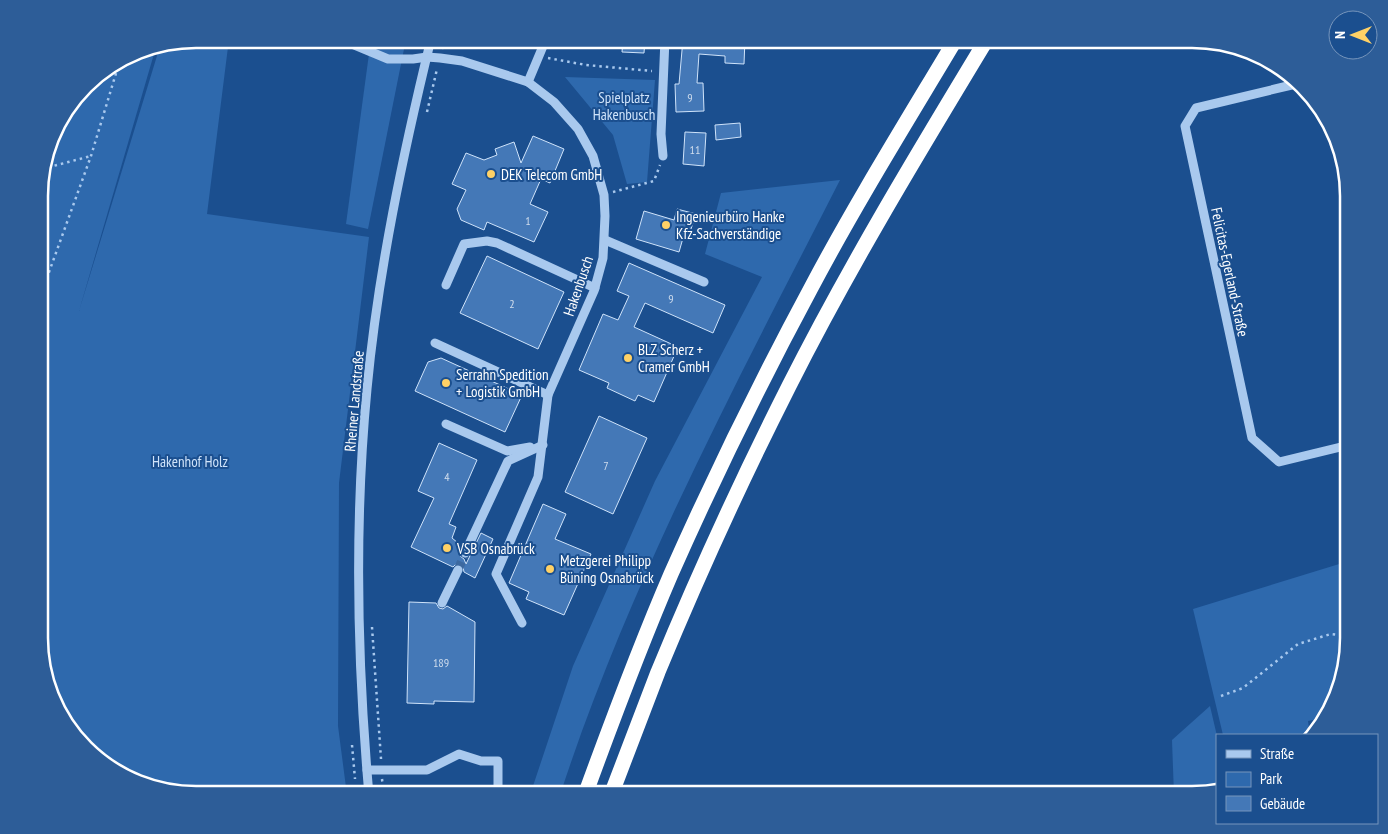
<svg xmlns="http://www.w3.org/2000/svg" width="1388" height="834" font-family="'PT Sans Narrow',sans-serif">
  <rect width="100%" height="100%" fill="#1b4f8f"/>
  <g fill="#2e69ad">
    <polygon points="195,39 229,39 207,214 369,237 339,483 338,726 347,795 195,795 117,774 65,725 40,659 40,428 44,426 40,427 40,175 55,126 92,78 136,51 156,47 79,311 160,46"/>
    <polygon points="371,39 406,39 368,229 346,224"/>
    <polygon points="565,77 655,80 647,182 627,184 613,135"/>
    <path d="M840,180c-102,200 -210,400 -280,615h-30l43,-129 82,-185 107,-204 -57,-23 16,-61z"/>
    <polygon points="1349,561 1349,649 1328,717 1308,721 1310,735 1223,735 1193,609"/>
    <polygon points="1210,706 1217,736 1217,791 1203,795 1174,795 1172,740"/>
  </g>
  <g fill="#4478b7" stroke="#cfe3fa">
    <polygon points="623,39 645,39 644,53 622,52"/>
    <polygon points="683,39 745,39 744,64 725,63 725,56 699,54 697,83 703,83 704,111 676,112 675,84 679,84"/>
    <polygon points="740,123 741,137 716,140 715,125"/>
    <polygon points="685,132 706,133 704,166 683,164"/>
    <polygon points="533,136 564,149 550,183 541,179 530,204 548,212 534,242 487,222 484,230 461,220 457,209 466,190 452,184 466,153 484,160 497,155 495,149 514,142 521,163"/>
    <polygon points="677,209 696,214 690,232 685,231 679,252 636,239 644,211 674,220"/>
    <polygon points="487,256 564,292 538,349 460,313"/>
    <polygon points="629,263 725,305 713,333 645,303 634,327 678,347 654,402 638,395 635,401 607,388 609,383 579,370 603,314 618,320 629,296 617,291"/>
    <polygon points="441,358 522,395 505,432 415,391 428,362"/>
    <polygon points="599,416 647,438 613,514 565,492"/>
    <polygon points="439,443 477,460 449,524 456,527 452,538 458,543 460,548 460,556 464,559 466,564 481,533 493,539 475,578 464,572 463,567 460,564 455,565 453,567 411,547 434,498 418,491"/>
    <polygon points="543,504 566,514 555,539 591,554 564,615 526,599 529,592 509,583"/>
    <polygon points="409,602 436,603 439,608 443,609 447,606 475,622 474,702 434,701 434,704 407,703"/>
  </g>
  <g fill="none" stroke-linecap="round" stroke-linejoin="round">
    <polyline stroke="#3d69a0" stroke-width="9" stroke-dasharray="9 4.5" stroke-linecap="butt" points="458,570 465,553"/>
    <g stroke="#a9c9ee" stroke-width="2.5" stroke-dasharray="2.5 4" stroke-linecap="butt">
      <polyline points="415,47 417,39"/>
      <polyline points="442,49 444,39"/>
      <polyline points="548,58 586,65 652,71"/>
      <polyline points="427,112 437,69"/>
      <polyline points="42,169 91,156"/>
      <polyline points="613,192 654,181 660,165"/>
      <polyline points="40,297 91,156 120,60"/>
      <polyline points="372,627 381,759"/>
      <polyline points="1221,696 1243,688 1298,644 1331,634 1349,636"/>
      <polyline points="352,745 355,779"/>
      <polyline points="382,779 384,795"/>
    </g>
    <g stroke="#a9c9ee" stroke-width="9">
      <polyline points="340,39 388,59 413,59 427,57 440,58 462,61 528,82 554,102 578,129 593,156 604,195 605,216 603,258 594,291 548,395 538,477 496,574 522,623"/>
      <polyline points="528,82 546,39"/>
      <polyline points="1296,84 1196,108 1185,126 1252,438 1279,462 1349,445"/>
      <polyline points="663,156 661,134 665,39"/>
      <polyline points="605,240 704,282"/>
      <polyline points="446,285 464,244 487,241 497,243 595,288"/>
      <polyline points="435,343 548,395"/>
      <polyline points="446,424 507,451 530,447"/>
      <polyline points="465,553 508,461 543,445"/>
      <polyline points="442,603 458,570"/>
      <polyline points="367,770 427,770 459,754 481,761 498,761 498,788 496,795"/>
      <path d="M369,795c-12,-135 -15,-271 -2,-406 11,-117 36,-235 64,-350"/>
    </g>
    <g stroke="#fff" stroke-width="15">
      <path d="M585,795c27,-74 55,-149 86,-221 43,-97 90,-193 140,-286 45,-85 96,-167 145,-249"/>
      <path d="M611,795c16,-41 31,-82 47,-123 40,-97 84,-193 131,-286 60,-119 129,-233 198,-347"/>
    </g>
  </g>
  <g fill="#ffd166" stroke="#1b4f8f" stroke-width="2">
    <circle cx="491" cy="174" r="5"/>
    <circle cx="666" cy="225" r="5"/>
    <circle cx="628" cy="358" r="5"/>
    <circle cx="446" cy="383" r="5"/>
    <circle cx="447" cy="548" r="5"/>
    <circle cx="550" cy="569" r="5"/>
  </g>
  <g text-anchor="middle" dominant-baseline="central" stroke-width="4" stroke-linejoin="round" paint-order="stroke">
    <g font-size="12" fill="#d0dded">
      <text x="690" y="97">9</text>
      <text x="695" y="149">11</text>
      <text x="528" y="220">1</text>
      <text x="671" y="298">9</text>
      <text x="512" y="303">2</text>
      <text x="606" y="465">7</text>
      <text x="447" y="476">4</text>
      <text x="441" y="662">189</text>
    </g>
    <g font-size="15" fill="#cfe3fa" stroke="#1b4f8f">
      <text x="624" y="97">Spielplatz<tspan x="624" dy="17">Hakenbusch</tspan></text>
      <text x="190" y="461">Hakenhof Holz</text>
    </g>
    <g font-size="15" fill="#fff" stroke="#1b4f8f" text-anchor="start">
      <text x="501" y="174">DEK Telecom GmbH</text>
      <text x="676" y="216">Ingenieurbüro Hanke<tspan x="676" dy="17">Kfz-Sachverständige</tspan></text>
      <text x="638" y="349">BLZ Scherz +<tspan x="638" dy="17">Cramer GmbH</tspan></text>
      <text x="456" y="374">Serrahn Spedition<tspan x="456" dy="17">+ Logistik GmbH</tspan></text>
      <text x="457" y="548">VSB Osnabrück</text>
      <text x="560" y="560">Metzgerei Philipp<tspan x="560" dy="17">Büning Osnabrück</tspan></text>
    </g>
    <g font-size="15" fill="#fff" stroke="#1b4f8f">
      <text transform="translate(1230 272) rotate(78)">Felicitas-Egerland-Straße</text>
      <text transform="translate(578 286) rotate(-71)">Hakenbusch</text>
      <text transform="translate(354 401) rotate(-85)">Rheiner Landstraße</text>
    </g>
  </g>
  <path d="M0 0H1388V834H0ZM196 48H1192A148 148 0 0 1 1340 196V638A148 148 0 0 1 1192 786H196A148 148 0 0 1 48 638V196A148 148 0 0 1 196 48Z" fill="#2d5d98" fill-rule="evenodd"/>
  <path fill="none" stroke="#fff" stroke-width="2.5" d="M196 48H1192A148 148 0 0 1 1340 196V638A148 148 0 0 1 1192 786H196A148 148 0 0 1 48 638V196A148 148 0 0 1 196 48Z"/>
  <rect x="1216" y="734" width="162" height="90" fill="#1b4f8f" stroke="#7695bc"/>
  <rect x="1226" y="750" width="25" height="8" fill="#a9c9ee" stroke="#7695bc"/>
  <text x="1260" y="759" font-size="15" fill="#ffffff">Straße</text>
  <rect x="1226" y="772" width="25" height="15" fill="#2e69ad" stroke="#7695bc"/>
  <text x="1260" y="784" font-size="15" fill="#ffffff">Park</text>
  <rect x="1226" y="796" width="25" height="15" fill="#4478b7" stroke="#7695bc"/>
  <text x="1260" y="809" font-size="15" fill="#ffffff">Gebäude</text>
  <g transform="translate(1353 35) rotate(270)"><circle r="24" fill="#1b4f8f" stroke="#7695bc"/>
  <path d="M0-4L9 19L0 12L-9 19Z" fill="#ffd166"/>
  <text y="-8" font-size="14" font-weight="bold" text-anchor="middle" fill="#ffffff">N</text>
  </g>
</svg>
